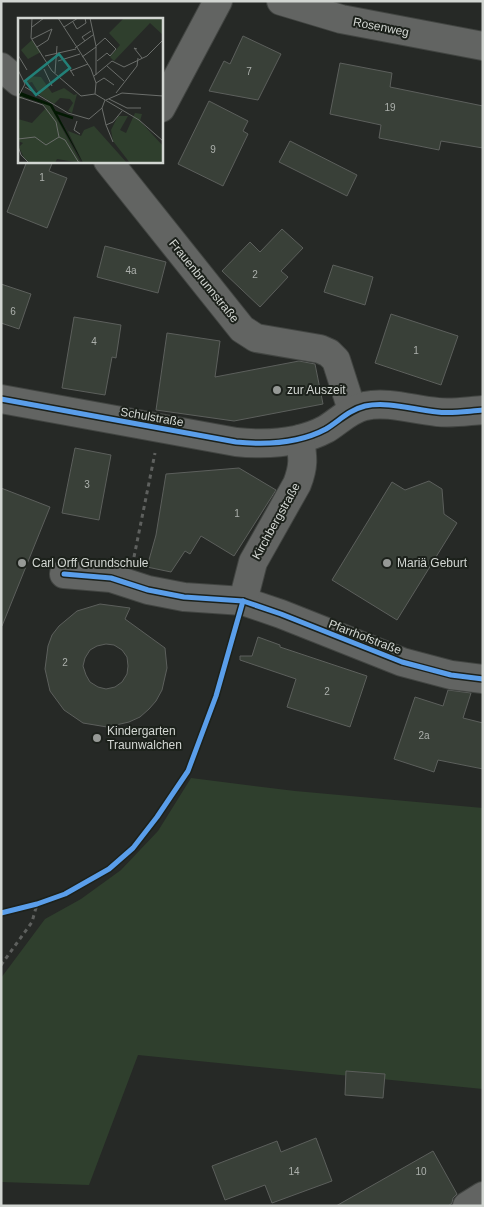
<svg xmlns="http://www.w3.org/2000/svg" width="484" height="1207" font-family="Helvetica,sans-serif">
  <rect width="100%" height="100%" fill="#262926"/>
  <polygon fill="#2f3f2d" points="191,778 295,791 483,808 483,1089 138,1055 89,1185 1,1182 1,978 45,919 81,899 121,870 158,831"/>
  <g fill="#394038" stroke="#5c5f5c" fill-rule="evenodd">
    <polygon points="243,36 281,54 258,100 209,91 224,61 230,64"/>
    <polygon points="340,63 392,73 390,87 483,106 483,148 441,141 439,150 379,138 381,125 330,114"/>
    <polygon points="209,101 248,121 243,131 248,134 223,186 178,164"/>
    <polygon points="290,141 357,175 347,196 279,162"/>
    <polygon points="27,161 53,161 49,171 67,178 47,228 7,212"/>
    <polygon points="282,229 303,248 281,271 288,277 260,307 222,271 250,242 260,252"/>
    <polygon points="105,246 166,262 158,293 97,277"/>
    <polygon points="333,265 373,277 365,305 324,292"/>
    <polygon points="1,284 31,294 19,329 1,323"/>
    <polygon points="391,314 458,336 441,385 375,363"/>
    <polygon points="74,317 121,325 116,358 112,357 105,395 62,388"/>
    <polygon points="167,333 220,341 215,377 299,361 315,364 323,404 234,421 156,410"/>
    <polygon points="75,448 111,455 99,520 62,513"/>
    <polygon points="239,468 276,490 234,556 201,536 190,554 185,551 171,572 147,567 156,535 166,474"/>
    <polygon points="429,481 442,489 444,514 457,523 397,620 332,580 392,482 405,490"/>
    <polygon points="1,488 50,507 2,626 1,625"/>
    <path d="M100,604l30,4 -5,11 40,29 2,20 -5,22 -6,11 -7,8 -9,8 -11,5 -22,5 -24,-4 -19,-13 -14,-19 -5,-22 3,-23 4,-11 7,-9 18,-15zM106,644l8,1 8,5 5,7 1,9 -1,8 -5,8 -7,5 -9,2 -8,-2 -8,-5 -4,-7 -3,-9 2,-8 5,-8 7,-4z"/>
    <polygon points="258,637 280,645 280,647 367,676 350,727 287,707 296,679 240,660 240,656 252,656"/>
    <polygon points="448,690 471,693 463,718 483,723 483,769 438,760 434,772 394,759 415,697 443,706"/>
    <polygon points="346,1071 385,1074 383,1098 345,1095"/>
    <polygon points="316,1138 332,1181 272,1203 265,1185 225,1200 212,1166 277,1141 281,1152"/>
    <polygon points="433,1151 457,1194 453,1198 452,1203 448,1206 336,1206"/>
  </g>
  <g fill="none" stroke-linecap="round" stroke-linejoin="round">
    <defs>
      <g id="minor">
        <polyline points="281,1 341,19 483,46"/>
        <polyline points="1,67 19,82"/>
        <polyline points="161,108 218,1"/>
        <polyline points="108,161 242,329 256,338 320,349 329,353 336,360 352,410"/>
        <path d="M1,399l235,43c30,3 62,2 90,-13 13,-8 23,-19 39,-23 23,-5 49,4 72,6 15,2 31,-1 46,-2"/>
        <polyline points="64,574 111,578 148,590 184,597 243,601 281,614 402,662 451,675 483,679"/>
        <path d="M243,601l10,-39 44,-78c7,-18 6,-26 3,-45"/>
        <polyline points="467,1206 483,1196"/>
      </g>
    </defs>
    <use href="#minor" stroke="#424542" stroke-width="30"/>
    <g stroke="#5e605e" stroke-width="3" stroke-dasharray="4 4" stroke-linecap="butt">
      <polyline points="134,557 155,453"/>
      <polyline points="1,965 32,922 37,904"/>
    </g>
    <use href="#minor" stroke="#626462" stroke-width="28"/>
    <defs>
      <g id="cycleway">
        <path d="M1,399l235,43c30,3 62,2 90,-13 13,-8 23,-19 39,-23 23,-5 49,4 72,6 15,2 31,-1 46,-2"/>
        <polyline points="64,574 111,578 148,590 184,597 243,601 281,614 402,662 451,675 483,679"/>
        <polyline points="1,913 37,904 65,894 109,869 133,848 157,817 188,771 216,696 243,601"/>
      </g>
    </defs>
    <use href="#cycleway" stroke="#1c211b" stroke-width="8"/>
    <use href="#cycleway" stroke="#5a9eea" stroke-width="5"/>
  </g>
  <g fill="#969996" stroke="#1c211b" stroke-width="2">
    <circle cx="277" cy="390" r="5"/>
    <circle cx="22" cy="563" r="5"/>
    <circle cx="387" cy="563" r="5"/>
    <circle cx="97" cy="738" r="5"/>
  </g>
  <g text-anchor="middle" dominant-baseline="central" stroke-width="4" stroke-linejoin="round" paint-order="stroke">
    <g font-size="10" fill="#acb0ac">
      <text x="249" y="71">7</text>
      <text x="390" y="107">19</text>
      <text x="213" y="149">9</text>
      <text x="42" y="177">1</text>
      <text x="131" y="270">4a</text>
      <text x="255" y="274">2</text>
      <text x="13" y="311">6</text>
      <text x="94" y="341">4</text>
      <text x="416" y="350">1</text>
      <text x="87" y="484">3</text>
      <text x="237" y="513">1</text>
      <text x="65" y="662">2</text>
      <text x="327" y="691">2</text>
      <text x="424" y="735">2a</text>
      <text x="294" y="1171">14</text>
      <text x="421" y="1171">10</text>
    </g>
    <g font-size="12" fill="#d2d6d2" stroke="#1c211b">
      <text transform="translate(381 27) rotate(11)">Rosenweg</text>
      <text transform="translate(204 281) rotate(51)">Frauenbrunnstraße</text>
      <text transform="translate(152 417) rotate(10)">Schulstraße</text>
      <text transform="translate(276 521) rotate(-61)">Kirchbergstraße</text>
      <text transform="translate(365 637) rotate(21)">Pfarrhofstraße</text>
    </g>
    <g font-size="12" fill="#d2d6d2" stroke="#1c211b" text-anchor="start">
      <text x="287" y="390">zur Auszeit</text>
      <text x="32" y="563">Carl Orff Grundschule</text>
      <text x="397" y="563">Mariä Geburt</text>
      <text x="107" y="731">Kindergarten<tspan x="107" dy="14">Traunwalchen</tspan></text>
    </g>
  </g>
  <g transform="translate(18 18)">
    <rect width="145" height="145" fill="#262926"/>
    <path d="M106,0h39v17l-13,-12 -36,38 -4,-4 10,-12 -11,-12zM14,22l9,12 -13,7 -7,-9zM11,58l12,1 11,16 12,-5 10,7 3,-1 -5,19 -4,-2 5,-8 -3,-4 -10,-1 -6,6 -14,-9 -8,-13 -4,1 -3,-3zM4,77l20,6 8,5 31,57 -24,-4 -2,4h-25l-6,-5 -5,-11 4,-4 -5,-2v-22l14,4 14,-15 -5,-6 -16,-5 -7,3zM117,95l7,1 -2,7 23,25v17h-33l-17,-22 -2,-11 7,-14h10l-8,14 6,3zM43,99l7,14 13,5 3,-6 10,-4 33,37h-44z" fill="#2f3f2d"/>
    <path d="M0,73l34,13 31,59 -33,-57 -32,-11z" fill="#031903"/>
    <path fill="none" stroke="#031903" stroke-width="2.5" d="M37,94l18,6"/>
    <path fill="none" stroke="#6b6e6b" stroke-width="1" d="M14,0l-1,20 21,33 29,25 14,-2M40,0l33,51 5,14 -1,11M72,0l6,28v29M55,4l4,7 9,-6 -1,-5M14,9l12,-9M46,9l14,-9M14,21l20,-10 -4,11 -11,7M67,23l-3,-4 9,-6M78,28l9,-8 11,11 -6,7 -3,-3 -10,8M57,30l18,-13M119,31l-3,-1 8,10M0,37l9,15M27,38l31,-7M64,39l14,-10M46,42l10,16M40,43l22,-7M89,48l17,15M26,51l8,17M0,52l7,14 -7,13M52,53l18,-7M37,55l2,-27M76,58l18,-15 12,6 23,-11 16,-16M78,65l8,-5 10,7M7,69l43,26 21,6 13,-11 3,-8M98,75l21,-27 1,-8M77,76l44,26 24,21M1,79l24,8 13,17 3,15M91,81l18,9h14M88,82l16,-7 41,3M84,90l4,17 7,-3 9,-11M59,103l-3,9 6,4M88,107l7,17M41,119l6,3 14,23M0,121l17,-2 11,8 13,-8M0,128l3,9 8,8"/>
    <path fill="#228078" fill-opacity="0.15" stroke="#228078" stroke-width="2.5" d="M41,36l11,14 -34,27 -11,-14z"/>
    <rect width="145" height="145" fill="none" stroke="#d2d6d2" stroke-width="2.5"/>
  </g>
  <rect width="484" height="1207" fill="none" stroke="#d2d6d2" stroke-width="5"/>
</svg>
